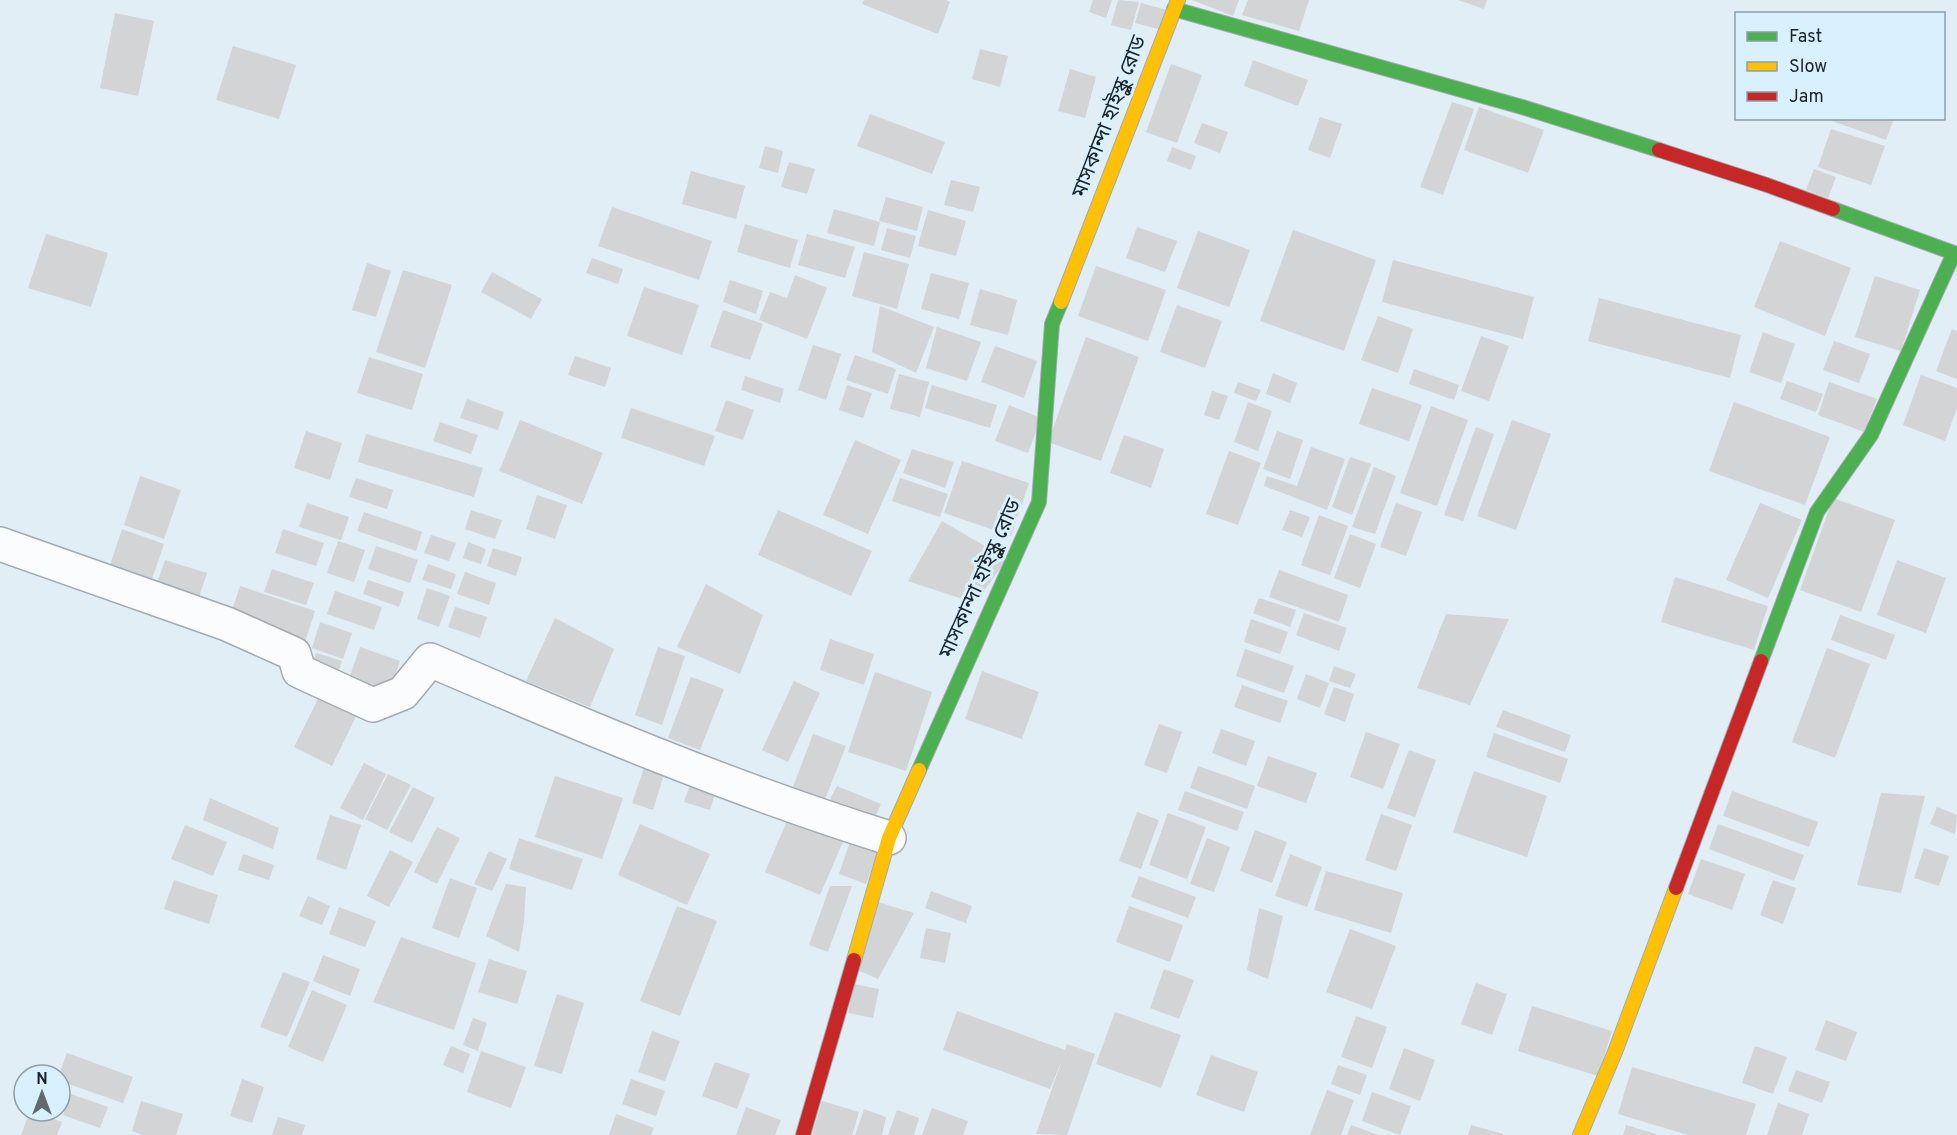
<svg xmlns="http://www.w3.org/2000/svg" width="1957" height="1135" font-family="Overpass,'Noto Sans Bengali',sans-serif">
  <rect width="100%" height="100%" fill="#e1eef6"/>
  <g fill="#d2d4d6">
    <polygon points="864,0 946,0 950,2 938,34 862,4"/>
    <polygon points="1093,0 1112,0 1106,18 1089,12"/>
    <polygon points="1118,0 1139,2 1131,30 1111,25"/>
    <polygon points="1192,0 1239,0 1233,16"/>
    <polygon points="1248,0 1309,0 1299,31 1242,15"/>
    <polygon points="1458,0 1487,0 1484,9"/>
    <polygon points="1141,3 1167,10 1162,30 1135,23"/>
    <polygon points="115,13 154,21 138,96 100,88"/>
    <polygon points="233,46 296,65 279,119 216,100"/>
    <polygon points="980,49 1008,56 1000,87 972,79"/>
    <polygon points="1253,60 1308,80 1298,106 1244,86"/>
    <polygon points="1171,64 1202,75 1177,143 1146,132"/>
    <polygon points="1070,69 1096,77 1085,118 1058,111"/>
    <polygon points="1452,102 1474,109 1443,195 1420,187"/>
    <polygon points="1479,107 1544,130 1528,173 1464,150"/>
    <polygon points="870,114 945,142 932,174 857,146"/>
    <polygon points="1320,117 1342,124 1330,158 1308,150"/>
    <polygon points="1833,118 1894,118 1886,140 1832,121"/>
    <polygon points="1202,123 1228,132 1220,153 1194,143"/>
    <polygon points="1831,129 1885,146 1871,185 1818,167"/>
    <polygon points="765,146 783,151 778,173 759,168"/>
    <polygon points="1172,147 1196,156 1191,170 1167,161"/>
    <polygon points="789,162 815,169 807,194 781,187"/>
    <polygon points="1814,169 1836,177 1828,198 1806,190"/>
    <polygon points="691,171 745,186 736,219 682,204"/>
    <polygon points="951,180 980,187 973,212 944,205"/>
    <polygon points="886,197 923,207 917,231 879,221"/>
    <polygon points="612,207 712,241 699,280 598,246"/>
    <polygon points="834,209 880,222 874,246 827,233"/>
    <polygon points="928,210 966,221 956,256 918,246"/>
    <polygon points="745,224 798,240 790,268 737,252"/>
    <polygon points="1137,227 1177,241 1165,272 1126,258"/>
    <polygon points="887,228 916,236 910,258 881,250"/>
    <polygon points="1293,230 1376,260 1344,351 1260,321"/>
    <polygon points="1198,231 1250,250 1229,307 1177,288"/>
    <polygon points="46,234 108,253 91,307 28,288"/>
    <polygon points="807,234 855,247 845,278 798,265"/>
    <polygon points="1780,241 1851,268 1825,336 1754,307"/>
    <polygon points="864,252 909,264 897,309 852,296"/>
    <polygon points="592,258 623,269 618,284 586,273"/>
    <polygon points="1393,260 1534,297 1523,339 1382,302"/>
    <polygon points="367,263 391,271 376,317 352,310"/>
    <polygon points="1096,266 1166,290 1148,341 1078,316"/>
    <polygon points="403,270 452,285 425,368 376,352"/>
    <polygon points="492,272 542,299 531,319 481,292"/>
    <polygon points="931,273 969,283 959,319 921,309"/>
    <polygon points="795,275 827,288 807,339 759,320 770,292 787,298"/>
    <polygon points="1875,276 1920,290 1901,351 1855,337"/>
    <polygon points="730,280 763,291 756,314 723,302"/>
    <polygon points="644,287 699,305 682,355 627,336"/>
    <polygon points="980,289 1017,300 1008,335 970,325"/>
    <polygon points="1599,298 1741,335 1730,378 1588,341"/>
    <polygon points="1177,305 1222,321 1205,368 1160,352"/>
    <polygon points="880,306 934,327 916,373 872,352"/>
    <polygon points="723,310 763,324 750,360 710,347"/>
    <polygon points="1378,316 1413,329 1398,373 1361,360"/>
    <polygon points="937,327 981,342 967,381 926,368"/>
    <polygon points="1952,329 1957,331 1957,379 1936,371"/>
    <polygon points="1763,332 1795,344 1781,383 1749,372"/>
    <polygon points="1481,336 1509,346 1489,401 1461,391"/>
    <polygon points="1086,337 1139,357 1101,461 1048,442"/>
    <polygon points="1834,341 1870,354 1859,383 1823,370"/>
    <polygon points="813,345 841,354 826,400 798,390"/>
    <polygon points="995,346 1037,361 1024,398 981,382"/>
    <polygon points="855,355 896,369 888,394 846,380"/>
    <polygon points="575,356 611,368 605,387 568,375"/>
    <polygon points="369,357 423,374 412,410 357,393"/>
    <polygon points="1414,369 1459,385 1454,400 1409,384"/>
    <polygon points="1273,373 1297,383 1290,403 1266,394"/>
    <polygon points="899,374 929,382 920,417 890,409"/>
    <polygon points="1921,375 1957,388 1957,408 1945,441 1903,425"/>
    <polygon points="745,376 784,389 780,403 741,390"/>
    <polygon points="1787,381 1823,394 1816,412 1780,399"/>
    <polygon points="1238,382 1261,390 1256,401 1234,393"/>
    <polygon points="1829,382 1877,399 1864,432 1818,415"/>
    <polygon points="847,385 872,393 863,418 839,410"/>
    <polygon points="932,385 997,405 990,428 925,408"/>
    <polygon points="1372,388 1422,405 1409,441 1359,424"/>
    <polygon points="1212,391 1228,396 1219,420 1204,415"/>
    <polygon points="467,399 504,412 498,430 460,418"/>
    <polygon points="726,400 754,410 743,440 715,431"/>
    <polygon points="1248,402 1272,411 1258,451 1234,442"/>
    <polygon points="1734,402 1830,437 1805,505 1709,471"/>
    <polygon points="1009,405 1041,418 1028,453 995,441"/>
    <polygon points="1431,406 1468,420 1437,506 1400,493"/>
    <polygon points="631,408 715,436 704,466 621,438"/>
    <polygon points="520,420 603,453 582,504 499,471"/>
    <polygon points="1512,420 1551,434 1516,530 1477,516"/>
    <polygon points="440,422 478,435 471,454 433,441"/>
    <polygon points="1476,427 1494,434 1463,521 1444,515"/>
    <polygon points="306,431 342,443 330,480 294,468"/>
    <polygon points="1277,431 1303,440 1290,479 1263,469"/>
    <polygon points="366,434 483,468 474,497 358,462"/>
    <polygon points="1124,435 1164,449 1151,488 1110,473"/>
    <polygon points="855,440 901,460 868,534 823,515"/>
    <polygon points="1311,447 1345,459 1327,510 1264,486 1267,476 1297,486"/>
    <polygon points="912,449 954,462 945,488 903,473"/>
    <polygon points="1229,451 1261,463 1238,525 1206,514"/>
    <polygon points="1350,457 1371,464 1352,515 1332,507"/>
    <polygon points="962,461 1029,483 1011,536 944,513"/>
    <polygon points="1374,467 1396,476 1375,534 1352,527"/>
    <polygon points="140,476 181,490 164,539 124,525"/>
    <polygon points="356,478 393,490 387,509 349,497"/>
    <polygon points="900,478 948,494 940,517 892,501"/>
    <polygon points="537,495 567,505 555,539 526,529"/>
    <polygon points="1833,498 1895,520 1861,612 1800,590"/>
    <polygon points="307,503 349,517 341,540 299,527"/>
    <polygon points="1396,503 1422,512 1406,556 1380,547"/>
    <polygon points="1760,503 1802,520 1768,598 1726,580"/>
    <polygon points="471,510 502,520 495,539 465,529"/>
    <polygon points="778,510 872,551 851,596 758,555"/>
    <polygon points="1290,510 1310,517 1302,537 1282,530"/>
    <polygon points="364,512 422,532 416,551 357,531"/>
    <polygon points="1319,515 1348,526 1330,575 1301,565"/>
    <polygon points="942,521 1007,559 975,603 908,581"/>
    <polygon points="122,529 164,544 152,579 110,565"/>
    <polygon points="283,529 324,543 316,566 275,553"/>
    <polygon points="1350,534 1376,544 1360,588 1334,578"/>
    <polygon points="431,535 456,543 449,561 424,553"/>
    <polygon points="338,541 365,550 354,582 327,573"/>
    <polygon points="468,542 486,549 481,564 463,558"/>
    <polygon points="376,546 418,560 410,583 368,569"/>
    <polygon points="493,548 522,557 516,576 487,566"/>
    <polygon points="165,560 207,573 199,597 157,583"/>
    <polygon points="1897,560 1946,578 1926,633 1877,615"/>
    <polygon points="428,564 456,574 451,589 422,580"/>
    <polygon points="272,569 314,583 306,605 264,592"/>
    <polygon points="1279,570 1348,595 1339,622 1269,597"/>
    <polygon points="465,572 496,583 489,605 457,594"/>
    <polygon points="1675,577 1768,606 1754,650 1661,622"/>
    <polygon points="368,580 404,592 399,607 363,594"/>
    <polygon points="706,584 763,615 740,674 677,647"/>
    <polygon points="240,586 315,611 305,642 230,616"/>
    <polygon points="427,588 450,596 439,627 417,619"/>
    <polygon points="335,591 382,607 374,630 327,614"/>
    <polygon points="1259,598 1296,610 1290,627 1253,613"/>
    <polygon points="455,607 487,617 480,638 448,627"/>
    <polygon points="1304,613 1347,628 1339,651 1296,635"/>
    <polygon points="1446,614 1509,619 1470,705 1417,688"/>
    <polygon points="1840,615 1895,635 1886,660 1831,640"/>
    <polygon points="555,618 614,649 590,707 526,681"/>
    <polygon points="1251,619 1288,632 1280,654 1244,642"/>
    <polygon points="320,622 352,633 343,659 312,648"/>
    <polygon points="830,639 874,654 864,685 820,670"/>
    <polygon points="360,647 400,661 389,693 349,679"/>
    <polygon points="658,647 685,656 662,725 635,715"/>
    <polygon points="1827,648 1870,664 1835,758 1792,742"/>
    <polygon points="1245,649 1294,666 1284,693 1236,676"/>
    <polygon points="316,653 342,661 336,678 310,670"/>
    <polygon points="1334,666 1356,674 1350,688 1329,681"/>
    <polygon points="982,671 1039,692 1022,739 965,719"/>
    <polygon points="875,672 932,692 906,771 848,752"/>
    <polygon points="1306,674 1329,683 1320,708 1297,699"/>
    <polygon points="691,677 724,689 700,750 668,738"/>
    <polygon points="794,681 820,693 788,762 762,750"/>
    <polygon points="1242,685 1288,701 1280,723 1234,707"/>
    <polygon points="1334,687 1354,694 1345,722 1324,714"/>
    <polygon points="323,689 360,708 332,766 294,747"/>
    <polygon points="1503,710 1571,735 1565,752 1496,727"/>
    <polygon points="1159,724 1182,732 1167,773 1144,765"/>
    <polygon points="1221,729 1255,741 1246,766 1212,753"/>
    <polygon points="1366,732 1400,744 1383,789 1350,777"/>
    <polygon points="1494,733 1568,759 1560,783 1486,757"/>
    <polygon points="813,734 846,746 822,807 790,795"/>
    <polygon points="1409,750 1436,760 1415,817 1387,808"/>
    <polygon points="1268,756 1317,773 1306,803 1257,786"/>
    <polygon points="364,763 386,774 363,820 340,808"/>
    <polygon points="645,765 665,771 653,810 632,803"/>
    <polygon points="1198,766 1255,786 1247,809 1190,788"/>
    <polygon points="1474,771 1547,796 1527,857 1453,832"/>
    <polygon points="388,774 411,785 387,830 365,819"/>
    <polygon points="555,776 623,798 602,859 535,837"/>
    <polygon points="692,779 717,786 710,810 684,802"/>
    <polygon points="837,786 881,804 870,828 826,807"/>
    <polygon points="413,787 435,798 412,843 389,832"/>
    <polygon points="1185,791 1244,812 1237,831 1178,810"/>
    <polygon points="1732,791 1818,822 1809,847 1723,816"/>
    <polygon points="1881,793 1925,796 1901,893 1857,885"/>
    <polygon points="210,798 279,828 273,849 203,820"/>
    <polygon points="1937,807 1957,815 1955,834 1930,824"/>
    <polygon points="1137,812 1159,820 1141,869 1119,861"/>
    <polygon points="1168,813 1206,827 1187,879 1149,865"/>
    <polygon points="790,814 845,837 820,895 765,872"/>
    <polygon points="1381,814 1412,825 1396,871 1365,860"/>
    <polygon points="330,815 361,825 346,870 316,859"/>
    <polygon points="640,824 710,854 687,905 618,875"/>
    <polygon points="1718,824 1804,855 1794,881 1709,849"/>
    <polygon points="185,825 227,842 213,876 171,859"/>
    <polygon points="437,827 460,838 437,884 414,872"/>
    <polygon points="1255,830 1287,842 1272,883 1240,871"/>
    <polygon points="853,833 881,843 866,884 839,874"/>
    <polygon points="519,838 583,859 572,890 509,869"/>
    <polygon points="1207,838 1230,847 1214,892 1190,884"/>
    <polygon points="1924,848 1949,856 1939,886 1914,878"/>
    <polygon points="390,850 413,862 389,907 367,896"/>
    <polygon points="489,851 507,859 492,891 474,884"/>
    <polygon points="243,854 274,865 269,880 238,870"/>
    <polygon points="1290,854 1322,867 1307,907 1275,896"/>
    <polygon points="1701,859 1745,874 1732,910 1688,894"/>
    <polygon points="1326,871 1403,893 1391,933 1314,910"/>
    <polygon points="1139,876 1196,897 1188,918 1131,897"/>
    <polygon points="450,878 477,888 459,938 432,928"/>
    <polygon points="174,880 218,895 209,924 164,909"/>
    <polygon points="1773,880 1796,888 1783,924 1760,915"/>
    <polygon points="506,884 526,887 524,922 519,952 486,936"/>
    <polygon points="830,886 852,886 828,952 809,945"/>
    <polygon points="931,891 972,906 966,923 925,908"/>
    <polygon points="308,896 330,906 322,925 299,916"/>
    <polygon points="878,902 914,913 878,979 855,969"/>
    <polygon points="677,906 717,921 680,1016 640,1001"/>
    <polygon points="1129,906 1183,925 1170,962 1116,942"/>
    <polygon points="339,907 376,921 365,947 329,934"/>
    <polygon points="1259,908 1283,916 1268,979 1247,970"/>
    <polygon points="926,928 951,933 945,963 920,958"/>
    <polygon points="1350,929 1396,946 1372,1009 1326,992"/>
    <polygon points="401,937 476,963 454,1030 373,1002"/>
    <polygon points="323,955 360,969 350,996 313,981"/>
    <polygon points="489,959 527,971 517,1004 478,992"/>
    <polygon points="1164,969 1194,980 1179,1019 1150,1008"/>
    <polygon points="283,972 310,982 287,1037 260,1027"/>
    <polygon points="1476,983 1507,994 1492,1035 1461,1024"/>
    <polygon points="854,984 879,989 873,1018 848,1013"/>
    <polygon points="312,990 347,1005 323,1062 288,1047"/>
    <polygon points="557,994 584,1003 562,1074 534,1066"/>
    <polygon points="1532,1006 1612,1031 1598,1076 1518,1051"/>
    <polygon points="957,1011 1065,1050 1067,1044 1095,1054 1067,1135 1036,1134 1062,1060 1050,1089 943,1050"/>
    <polygon points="1115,1012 1181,1035 1161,1088 1096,1064"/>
    <polygon points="1356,1016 1387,1027 1372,1068 1341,1057"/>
    <polygon points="473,1018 487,1023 478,1051 463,1045"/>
    <polygon points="1826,1020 1857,1032 1846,1061 1815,1050"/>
    <polygon points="652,1031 680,1041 665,1081 638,1072"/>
    <polygon points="451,1046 470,1054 463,1073 443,1065"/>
    <polygon points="1755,1046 1787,1057 1773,1094 1742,1083"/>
    <polygon points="1404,1048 1435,1060 1420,1101 1389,1089"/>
    <polygon points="481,1051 526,1067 511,1108 467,1092"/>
    <polygon points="67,1053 133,1077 123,1103 60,1081 59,1075"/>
    <polygon points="1211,1055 1258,1072 1244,1112 1196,1095"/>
    <polygon points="715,1062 750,1074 737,1109 702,1096"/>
    <polygon points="1338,1065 1367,1075 1360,1095 1331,1084"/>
    <polygon points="1632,1067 1756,1104 1746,1135 1688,1135 1618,1114"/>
    <polygon points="1796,1070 1830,1082 1822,1103 1788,1091"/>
    <polygon points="242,1079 264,1087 252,1123 230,1116"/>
    <polygon points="631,1079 665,1091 656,1116 622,1104"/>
    <polygon points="1327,1090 1354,1100 1341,1135 1310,1135"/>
    <polygon points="1372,1092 1411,1106 1400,1135 1362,1121"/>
    <polygon points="71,1094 108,1107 100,1128 63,1115"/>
    <polygon points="141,1101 183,1114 176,1135 143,1135 132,1131"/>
    <polygon points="822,1101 859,1112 852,1135 812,1135"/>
    <polygon points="1778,1103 1809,1114 1802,1135 1767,1135"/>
    <polygon points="746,1107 781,1120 775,1135 736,1135"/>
    <polygon points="932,1108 968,1121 963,1135 922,1135"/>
    <polygon points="864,1109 886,1117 882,1135 855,1135"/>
    <polygon points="897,1110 919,1118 914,1135 888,1135"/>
    <polygon points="30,1111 62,1122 57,1135 21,1135"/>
    <polygon points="616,1114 654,1128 651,1135 609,1135"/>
    <polygon points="278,1117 305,1125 302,1135 272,1135"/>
    <polygon points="1351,1125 1378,1135 1347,1135"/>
    <polygon points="1471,1125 1503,1134 1503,1135 1468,1135"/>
    <polygon points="1626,1125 1656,1134 1656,1135 1623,1135"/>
  </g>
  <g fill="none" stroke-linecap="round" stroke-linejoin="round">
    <defs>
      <path id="street" d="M0,544l227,80 67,30 5,17 74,34 30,-12 27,-33c151,65 302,129 459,178"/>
      <g id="fast">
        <polyline points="1174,9 1522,107 1659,150"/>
        <polyline points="1761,661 1817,512 1871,435 1954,253 1833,209"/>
        <polyline points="919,770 1039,502 1052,324 1061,302"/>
      </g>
      <g id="slow">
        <polyline points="1061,302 1178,0"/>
        <polyline points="854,960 889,838 919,770"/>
        <polyline points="1580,1135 1615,1052 1676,888"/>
      </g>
      <g id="jam">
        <polyline points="1659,150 1767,185 1833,209"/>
        <polyline points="1676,888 1761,661"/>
        <polyline points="803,1135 854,960"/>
      </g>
    </defs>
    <use href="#street" stroke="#a2abb1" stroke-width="36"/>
    <use href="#fast" stroke="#a2abb1" stroke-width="16"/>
    <use href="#slow" stroke="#a2abb1" stroke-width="16"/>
    <use href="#jam" stroke="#a2abb1" stroke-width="16"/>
    <use href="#street" stroke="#fafcfe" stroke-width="33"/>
    <use href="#fast" stroke="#4caf50" stroke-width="14"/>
    <use href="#slow" stroke="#ffc107" stroke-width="14"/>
    <use href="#jam" stroke="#c62828" stroke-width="14"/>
  </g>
  <g text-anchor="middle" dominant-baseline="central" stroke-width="6" stroke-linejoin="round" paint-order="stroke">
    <g font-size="21" fill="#1a2227" stroke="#d9f1fe">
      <text transform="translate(1110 117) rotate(-69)">মাসকান্দা হাইস্কুল রোড</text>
      <text transform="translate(981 579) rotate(-66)">মাসকান্দা হাইস্কুল রোড</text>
    </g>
  </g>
  <rect x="1735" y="12" width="210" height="108" fill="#d9f1fe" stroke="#8d9ea8" stroke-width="1.5"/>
  <rect x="1747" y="32" width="30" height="9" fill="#4caf50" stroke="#8d9ea8" stroke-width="1.5"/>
  <text x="1789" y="42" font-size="18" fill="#1a2227">Fast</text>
  <rect x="1747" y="62" width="30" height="9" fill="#ffc107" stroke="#8d9ea8" stroke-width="1.5"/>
  <text x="1789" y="72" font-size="18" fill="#1a2227">Slow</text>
  <rect x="1747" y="92" width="30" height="9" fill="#c62828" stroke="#8d9ea8" stroke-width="1.5"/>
  <text x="1789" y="102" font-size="18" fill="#1a2227">Jam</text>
  <g transform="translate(42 1093)"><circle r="28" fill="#d9f1fe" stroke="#8d9ea8" stroke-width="1.5"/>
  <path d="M0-4.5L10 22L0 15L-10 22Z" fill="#60696f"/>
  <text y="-9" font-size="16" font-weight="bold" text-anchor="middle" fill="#1a2227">N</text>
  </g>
</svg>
